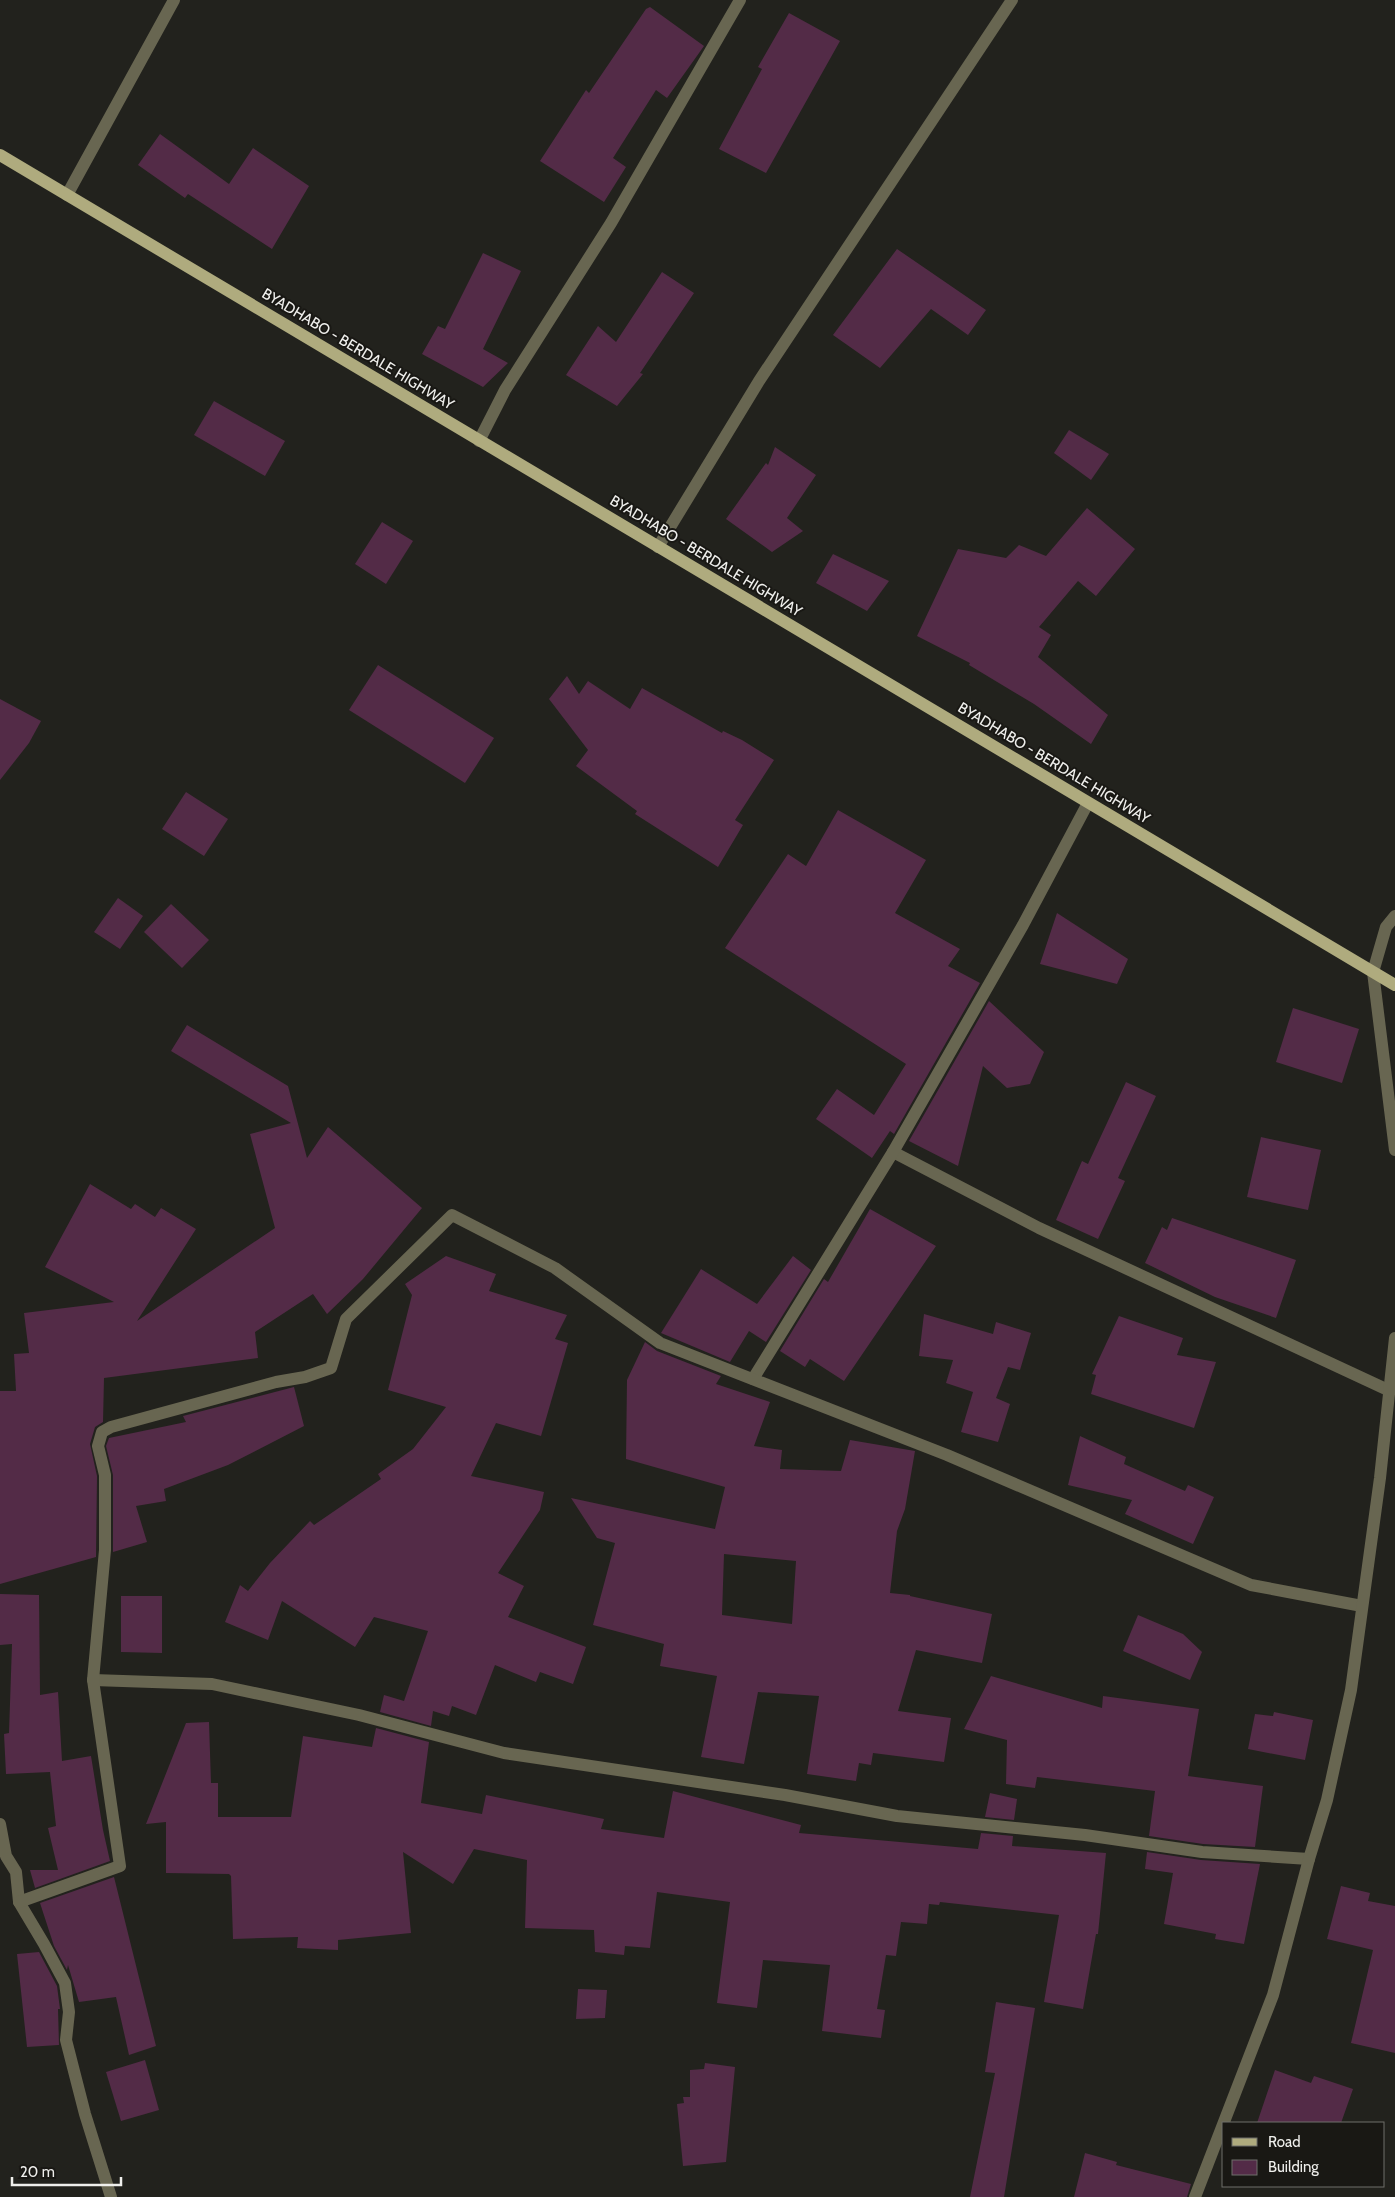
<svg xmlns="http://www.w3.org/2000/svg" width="1395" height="2197" font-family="Cabin,sans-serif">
  <rect width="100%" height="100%" fill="#22221d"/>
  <g fill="#532b47" fill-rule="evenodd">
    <polygon points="650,7 704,46 667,98 656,90 613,158 626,167 604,202 540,161 586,90 589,93 646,9"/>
    <polygon points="789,13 840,41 766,173 719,149 762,69 758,67"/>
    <polygon points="160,134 229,184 253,148 309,186 272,249 188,194 185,198 138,165"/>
    <polygon points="897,249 986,310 968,335 931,309 880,368 833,335"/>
    <polygon points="483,253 521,271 483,349 508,363 483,387 422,354 438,326 445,329"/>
    <polygon points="662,272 694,293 640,373 643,374 617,406 566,375 598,326 616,342"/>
    <polygon points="214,401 285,441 265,476 194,435"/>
    <polygon points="1069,430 1109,454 1091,480 1054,453"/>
    <polygon points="775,447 816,475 787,518 803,531 772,552 726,519 766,463 768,465"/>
    <polygon points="1087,508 1135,549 1096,596 1078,581 1039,627 1051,635 1038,657 1108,715 1091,744 1034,704 969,665 970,663 917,636 958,549 1006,558 1019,545 1046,556"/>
    <polygon points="382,522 413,541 386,584 355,564"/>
    <polygon points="833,554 889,581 867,611 816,583"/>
    <polygon points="378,665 494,738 465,783 349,710"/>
    <polygon points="567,676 579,694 588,681 630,709 642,688 722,733 723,731 742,740 774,760 735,820 743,825 718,867 635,814 637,811 576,766 588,750 549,699"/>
    <polygon points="0,699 41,721 29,743 0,780"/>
    <polygon points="186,792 228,819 204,856 162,829"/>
    <polygon points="838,810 926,860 895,913 960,949 948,966 980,983 894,1134 890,1131 872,1158 816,1119 837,1089 874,1115 906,1064 725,948 788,854 806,866"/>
    <polygon points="118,898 143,916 120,949 94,932"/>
    <polygon points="171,904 209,940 182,968 144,932"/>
    <polygon points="1057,913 1128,959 1117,984 1040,964"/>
    <polygon points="989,1001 1044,1052 1030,1084 1007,1088 983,1066 958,1166 909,1141"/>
    <polygon points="1293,1008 1359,1029 1342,1083 1276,1062"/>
    <polygon points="187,1025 288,1086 307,1158 328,1127 422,1208 363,1279 327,1314 313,1294 255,1332 258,1358 104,1378 103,1422 95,1427 90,1444 97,1476 96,1557 0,1584 0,1391 16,1391 14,1354 29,1353 24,1313 114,1302 45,1267 90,1184 131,1209 135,1204 155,1217 161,1208 196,1229 137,1321 275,1228 250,1134 291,1123 171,1051"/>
    <polygon points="1126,1082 1156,1096 1118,1178 1125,1181 1098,1239 1056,1220 1082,1161 1088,1164"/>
    <polygon points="1261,1137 1321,1150 1308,1210 1247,1197"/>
    <polygon points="870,1209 936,1246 844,1381 810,1359 805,1367 780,1351 824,1279 828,1282"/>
    <polygon points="1172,1218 1296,1260 1276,1318 1215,1297 1145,1263 1162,1227 1167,1230"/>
    <polygon points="446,1256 496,1274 489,1291 567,1315 555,1339 568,1343 541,1436 496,1423 471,1476 544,1492 540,1510 498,1573 524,1586 508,1617 586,1647 573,1684 540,1672 536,1682 495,1665 476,1715 452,1706 449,1716 433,1711 431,1726 380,1712 384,1695 404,1701 428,1631 374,1617 355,1647 282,1601 268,1640 225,1622 240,1585 248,1591 270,1563 310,1521 314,1525 381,1479 378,1474 413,1449 446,1407 388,1390 412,1295 405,1284"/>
    <polygon points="793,1256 811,1270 766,1342 749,1331 730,1362 661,1333 701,1269 757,1304"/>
    <polygon points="924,1314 993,1334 996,1322 1031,1333 1020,1370 1008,1367 996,1398 1010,1404 998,1442 961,1432 973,1392 946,1383 953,1360 919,1356"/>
    <polygon points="1119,1316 1183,1338 1177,1355 1216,1362 1194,1428 1091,1394 1096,1375 1092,1374"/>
    <path d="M645,1342l12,9 64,25 -5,8 54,18 -16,44 28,4 -2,19 61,2 9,-31 65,11 -10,58 -8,22 -7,62 20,2v1l82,18 -10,49 -66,-13 -18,61 53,7 -7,44 -71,-9 -2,12 -12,-2 -3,18 -49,-7 12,-78 -61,-4 -14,72 -43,-7 16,-81 -57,-10 4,-22 -71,-19 22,-82 -18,-5 -26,-40 144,31 10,-42 -99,-28 1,-79zM724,1554l72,7 -4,63 -70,-9z"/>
    <polygon points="294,1387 304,1426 228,1465 164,1489 166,1501 136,1506 147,1542 113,1552 113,1475 106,1446 109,1438 186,1422 183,1416"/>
    <polygon points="1080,1436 1126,1457 1124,1464 1185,1491 1188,1485 1214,1497 1193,1544 1125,1514 1132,1500 1068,1485"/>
    <polygon points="0,1594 39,1595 40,1695 58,1692 62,1761 91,1756 103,1830 110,1861 35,1888 30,1870 58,1870 48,1828 56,1826 50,1772 6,1774 4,1734 9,1733 12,1644 0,1645"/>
    <polygon points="121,1596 162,1596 162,1653 121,1652"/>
    <polygon points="1138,1615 1183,1634 1202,1652 1190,1680 1123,1651"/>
    <polygon points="991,1676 1102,1708 1103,1696 1199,1709 1188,1776 1263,1786 1255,1847 1203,1844 1149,1836 1155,1791 1037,1777 1035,1788 1006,1784 1007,1740 964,1729"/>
    <polygon points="1274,1712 1313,1720 1305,1760 1248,1749 1255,1714 1273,1716"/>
    <polygon points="209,1722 211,1783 218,1783 218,1817 291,1817 303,1736 372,1747 376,1728 429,1742 421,1803 482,1814 486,1795 604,1819 601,1829 664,1838 673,1791 801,1825 799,1833 978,1849 981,1833 1013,1836 1012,1846 1106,1853 1098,1934 1096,1934 1083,2009 1044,2002 1059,1915 940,1902 939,1905 929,1904 927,1924 901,1922 896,1956 886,1955 877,2009 885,2010 881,2038 822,2031 830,1965 763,1960 757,2008 717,2003 730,1902 657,1892 650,1948 625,1946 624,1955 595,1952 594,1930 525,1928 527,1860 474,1849 453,1884 403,1852 411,1933 338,1940 338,1950 297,1948 298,1937 233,1939 231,1876 229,1874 166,1873 166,1822 146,1824 186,1723"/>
    <polygon points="990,1793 1017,1799 1014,1820 985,1817"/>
    <polygon points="1147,1852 1201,1860 1260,1864 1244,1944 1215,1939 1216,1934 1164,1924 1173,1873 1145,1869"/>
    <polygon points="114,1877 156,2046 129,2055 116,1997 79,2002 68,1965 67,1970 54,1946 40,1903"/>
    <polygon points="1341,1886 1370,1893 1368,1901 1395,1906 1395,2053 1351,2043 1373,1950 1327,1939"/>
    <polygon points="39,1952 57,1986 60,2009 58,2009 59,2045 27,2047 17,1954"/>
    <polygon points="578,1989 607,1990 605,2018 576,2019"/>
    <polygon points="996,2002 1035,2008 1004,2197 970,2197 995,2073 985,2072"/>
    <polygon points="145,2060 159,2110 121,2121 106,2072"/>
    <polygon points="705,2063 735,2067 726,2162 683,2166 677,2104 684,2103 683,2097 690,2097 690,2070 704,2069"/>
    <polygon points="1275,2070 1311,2083 1314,2076 1353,2089 1341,2123 1257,2123"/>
    <polygon points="1085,2153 1117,2162 1116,2165 1191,2184 1187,2197 1074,2197"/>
  </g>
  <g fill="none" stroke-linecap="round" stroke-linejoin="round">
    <g stroke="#686651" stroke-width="12">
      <polyline points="67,195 174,0"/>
      <polyline points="479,441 505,390 611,223 740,0"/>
      <polyline points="658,547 759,381 1012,0"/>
      <polyline points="1395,916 1386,927 1373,972 1395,1150"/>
      <polyline points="893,1152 1039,1228 1388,1390"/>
      <polyline points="753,1379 893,1152 1023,925 1088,803"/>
      <polyline points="93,1680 212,1684 359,1715 504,1753 785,1795 897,1816 1085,1835 1202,1852 1309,1859"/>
      <polyline points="0,1824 6,1856 16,1872 19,1902 44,1944 65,1983 69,2012 66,2040 85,2114 111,2197"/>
      <polyline points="19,1902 120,1866 93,1680 105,1550 105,1475 98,1446 102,1432 111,1427 276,1382 305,1377 331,1368 346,1319 452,1215 555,1268 660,1343 947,1455 1251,1585 1362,1606"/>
      <polyline points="1195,2197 1273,1995 1309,1859 1327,1800 1351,1690 1380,1478 1395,1338"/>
    </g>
    <polyline stroke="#afab7e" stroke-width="12" points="0,155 1395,985"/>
  </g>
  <g text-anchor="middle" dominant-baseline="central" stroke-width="4" stroke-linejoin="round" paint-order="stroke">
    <g font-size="15" fill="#efefec" stroke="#191814">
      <text transform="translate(358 349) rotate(31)">BYADHABO - BERDALE HIGHWAY</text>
      <text transform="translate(706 556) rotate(31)">BYADHABO - BERDALE HIGHWAY</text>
      <text transform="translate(1054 763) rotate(31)">BYADHABO - BERDALE HIGHWAY</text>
    </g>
  </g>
  <rect x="1222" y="2122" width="162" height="65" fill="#191814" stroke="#6f6e6a"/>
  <rect x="1232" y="2138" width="25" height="8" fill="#afab7e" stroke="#6f6e6a"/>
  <text x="1268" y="2147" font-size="15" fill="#efefec">Road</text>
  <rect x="1232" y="2160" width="25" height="15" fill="#532b47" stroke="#6f6e6a"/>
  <text x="1268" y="2172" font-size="15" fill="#efefec">Building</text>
  <path d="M12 2177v8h109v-8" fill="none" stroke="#efefec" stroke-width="2.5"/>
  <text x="20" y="2177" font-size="15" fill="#efefec" stroke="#191814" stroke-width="4" paint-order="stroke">20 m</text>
</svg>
